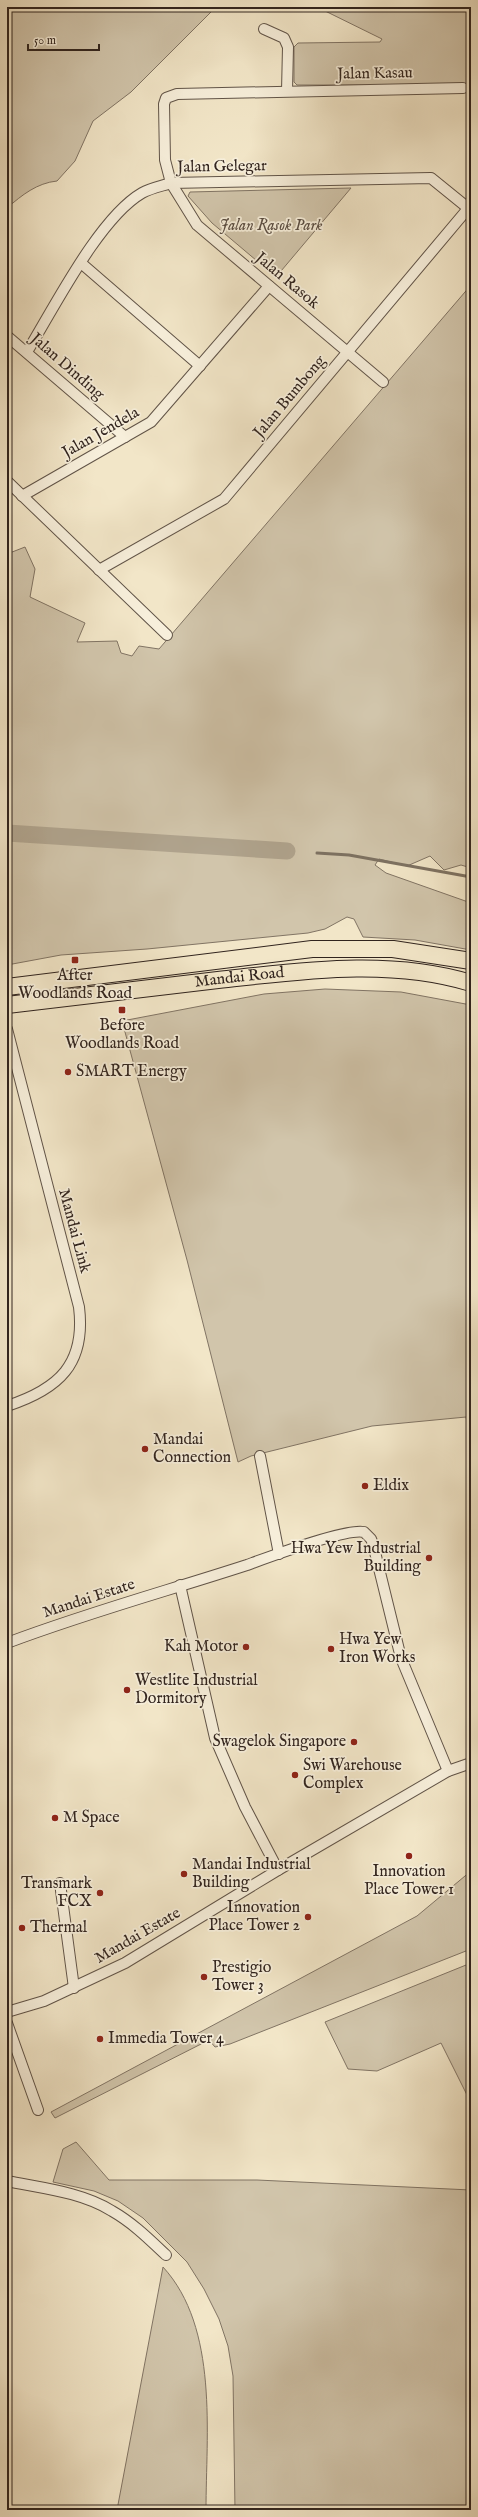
<svg xmlns="http://www.w3.org/2000/svg" width="478" height="2517" font-family="'IM FELL English',serif">
  <rect width="100%" height="100%" fill="#f2e6c8"/>
  <filter id="stains"><feTurbulence type="fractalNoise" baseFrequency=".005" numOctaves="4"/><feColorMatrix values="0 0 0 0 .2 0 0 0 0 .09 0 0 0 0 .02 0 0 0 .5 -.17"/></filter>
  <radialGradient id="worn" r=".72"><stop offset=".6" stop-color="#630" stop-opacity="0"/><stop offset="1" stop-color="#630" stop-opacity=".3"/></radialGradient>
  <g fill="#d1c5ab" stroke="#817464">
    <path d="M7,7h209l-85,85 -38,29 -18,40 -18,20c-20,2 -35,14 -50,27z"/>
    <polygon points="317,7 462,7 471,15 471,89 466,85 297,85 294,82 294,47 298,43 380,42 382,39"/>
    <polygon points="351,188 276,277 212,223 188,196 190,192"/>
    <polygon points="471,285 471,868 461,865 444,870 430,856 407,866 379,859 375,865 386,873 471,903 471,950 415,940 363,937 354,919 347,917 325,929 308,933 147,949 61,955 7,965 7,554 25,547 35,569 30,597 85,623 77,642 117,641 121,653 132,656 139,646 159,649"/>
    <polygon points="325,989 401,992 471,1005 471,1440 466,1417 372,1426 251,1456 238,1462 187,1260 122,1021 264,994"/>
    <polygon points="471,1871 471,1949 230,2044 215,2047 209,2040 55,2118 51,2112 417,1916"/>
    <polygon points="471,1963 471,2103 441,2043 377,2071 348,2069 325,2022"/>
    <polygon points="76,2142 109,2180 257,2180 471,2190 471,2510 235,2510 233,2376 228,2346 219,2319 204,2289 187,2262 143,2218 118,2201 94,2191 53,2182 63,2149"/>
    <path d="M163,2267c56,61 43,167 43,243h-89z"/>
  </g>
  <g fill="none" stroke-linecap="round" stroke-linejoin="round">
    <polyline stroke="#7d7161" stroke-width="3" points="317,853 349,855 471,877"/>
    <polyline stroke="#b0a48e" stroke-width="17" points="7,833 287,851"/>
    <defs>
      <g id="street">
        <polyline points="264,29 284,38 288,47 287,91"/>
        <polyline points="81,263 200,366"/>
        <polyline points="7,336 125,437"/>
        <path d="M27,352c27,-44 72,-134 115,-159 9,-5 20,-7 29,-10l260,-5 37,30"/>
        <polyline points="383,382 197,225 171,183 165,160 164,104 166,98 177,94 463,88"/>
        <polyline points="7,481 167,635"/>
        <polyline points="22,496 151,422 269,286"/>
        <polyline points="99,570 224,499 471,205"/>
        <path d="M7,1029l72,278c7,57 -20,82 -72,99"/>
        <polyline points="260,1456 279,1554"/>
        <polyline points="180,1585 215,1738 245,1807 278,1870"/>
        <path d="M7,1643c79,-30 160,-52 240,-78 22,-8 99,-37 117,-33l7,7 2,5 28,114 47,113"/>
        <polyline points="60,1883 74,1988"/>
        <polyline points="7,2012 44,2001 125,1963 278,1870 448,1771 471,1763"/>
        <polyline points="7,2023 38,2110"/>
        <path d="M7,2181c34,7 75,11 105,30 21,12 37,28 54,44"/>
      </g>
      <g id="primary">
        <polyline points="7,987 312,949 393,949 471,961"/>
        <path id="s1" d="M7,1005c70,-8 141,-17 211,-25 84,-9 171,-22 253,3"/>
      </g>
    </defs>
    <use href="#street" stroke="#615448" stroke-width="12"/>
    <use href="#primary" stroke="#31241e" stroke-width="18"/>
    <use href="#street" stroke="#f7efdb" stroke-width="10"/>
    <use href="#primary" stroke="#f2e6c8" stroke-width="16"/>
  </g>
  <g fill="#8f2418" stroke="#f7efdb" stroke-width="1.5">
    <rect x="71" y="956" width="8" height="8" rx="2"/>
    <rect x="118" y="1006" width="8" height="8" rx="2"/>
    <circle cx="68" cy="1072" r="4"/>
    <circle cx="145" cy="1449" r="4"/>
    <circle cx="365" cy="1486" r="4"/>
    <circle cx="429" cy="1558" r="4"/>
    <circle cx="246" cy="1647" r="4"/>
    <circle cx="331" cy="1649" r="4"/>
    <circle cx="127" cy="1690" r="4"/>
    <circle cx="354" cy="1742" r="4"/>
    <circle cx="295" cy="1775" r="4"/>
    <circle cx="55" cy="1818" r="4"/>
    <circle cx="409" cy="1856" r="4"/>
    <circle cx="184" cy="1874" r="4"/>
    <circle cx="100" cy="1893" r="4"/>
    <circle cx="308" cy="1917" r="4"/>
    <circle cx="22" cy="1928" r="4"/>
    <circle cx="204" cy="1977" r="4"/>
    <circle cx="100" cy="2039" r="4"/>
  </g>
  <g text-anchor="middle" dominant-baseline="central" stroke-width="3.5" stroke-linejoin="round" paint-order="stroke">
    <g font-size="16" fill="#31241e" stroke="#f7efdb">
      <text transform="translate(375 74) rotate(-1)">Jalan Kasau</text>
      <text transform="translate(222 167) rotate(-1)">Jalan Gelegar</text>
      <text transform="translate(287 281) rotate(40)">Jalan Rasok</text>
      <text transform="translate(67 367) rotate(41)">Jalan Dinding</text>
      <text transform="translate(290 397) rotate(-50)">Jalan Bumbong</text>
      <text transform="translate(101 433) rotate(-30)">Jalan Jendela</text>
      <text stroke="none"><textPath href="#s1" startOffset="234">Mandai Road</textPath></text>
      <text transform="translate(74 1231) rotate(75)">Mandai Link</text>
      <text transform="translate(89 1599) rotate(-18)">Mandai Estate</text>
      <text transform="translate(138 1936) rotate(-30)">Mandai Estate</text>
    </g>
    <g font-size="16" font-style="italic" fill="#594c41" stroke="#f7efdb">
      <text x="271" y="226">Jalan Rasok Park</text>
    </g>
    <g font-size="16" fill="#31241e" stroke="#f7efdb" text-anchor="start">
      <text x="75" y="976" text-anchor="middle">After<tspan x="75" dy="18">Woodlands Road</tspan></text>
      <text x="122" y="1026" text-anchor="middle">Before<tspan x="122" dy="18">Woodlands Road</tspan></text>
      <text x="76" y="1072">SMART Energy</text>
      <text x="153" y="1440">Mandai<tspan x="153" dy="18">Connection</tspan></text>
      <text x="373" y="1486">Eldix</text>
      <text x="421" y="1549" text-anchor="end">Hwa Yew Industrial<tspan x="421" dy="18">Building</tspan></text>
      <text x="339" y="1640">Hwa Yew<tspan x="339" dy="18">Iron Works</tspan></text>
      <text x="238" y="1647" text-anchor="end">Kah Motor</text>
      <text x="135" y="1681">Westlite Industrial<tspan x="135" dy="18">Dormitory</tspan></text>
      <text x="346" y="1742" text-anchor="end">Swagelok Singapore</text>
      <text x="303" y="1766">Swi Warehouse<tspan x="303" dy="18">Complex</tspan></text>
      <text x="63" y="1818">M Space</text>
      <text x="192" y="1865">Mandai Industrial<tspan x="192" dy="18">Building</tspan></text>
      <text x="409" y="1872" text-anchor="middle">Innovation<tspan x="409" dy="18">Place Tower 1</tspan></text>
      <text x="92" y="1884" text-anchor="end">Transmark<tspan x="92" dy="18">FCX</tspan></text>
      <text x="300" y="1908" text-anchor="end">Innovation<tspan x="300" dy="18">Place Tower 2</tspan></text>
      <text x="30" y="1928">Thermal</text>
      <text x="212" y="1968">Prestigio<tspan x="212" dy="18">Tower 3</tspan></text>
      <text x="108" y="2039">Immedia Tower 4</text>
    </g>
  </g>
  <rect width="478" height="2517" fill="none" stroke="#f2e6c8" stroke-width="24"/>
  <rect x="8" y="8" width="462" height="2501" fill="none" stroke="#31241e" stroke-width="2"/>
  <rect x="12" y="12" width="454" height="2493" fill="none" stroke="#31241e"/>
  <path d="M28 44v6h71v-6" fill="none" stroke="#31241e" stroke-width="2"/>
  <text x="34" y="44" font-size="12" fill="#31241e" stroke="#f7efdb" stroke-width="3" paint-order="stroke">50 m</text>
  <rect width="100%" height="100%" filter="url(#stains)"/>
  <rect width="100%" height="100%" fill="url(#worn)"/>
</svg>
